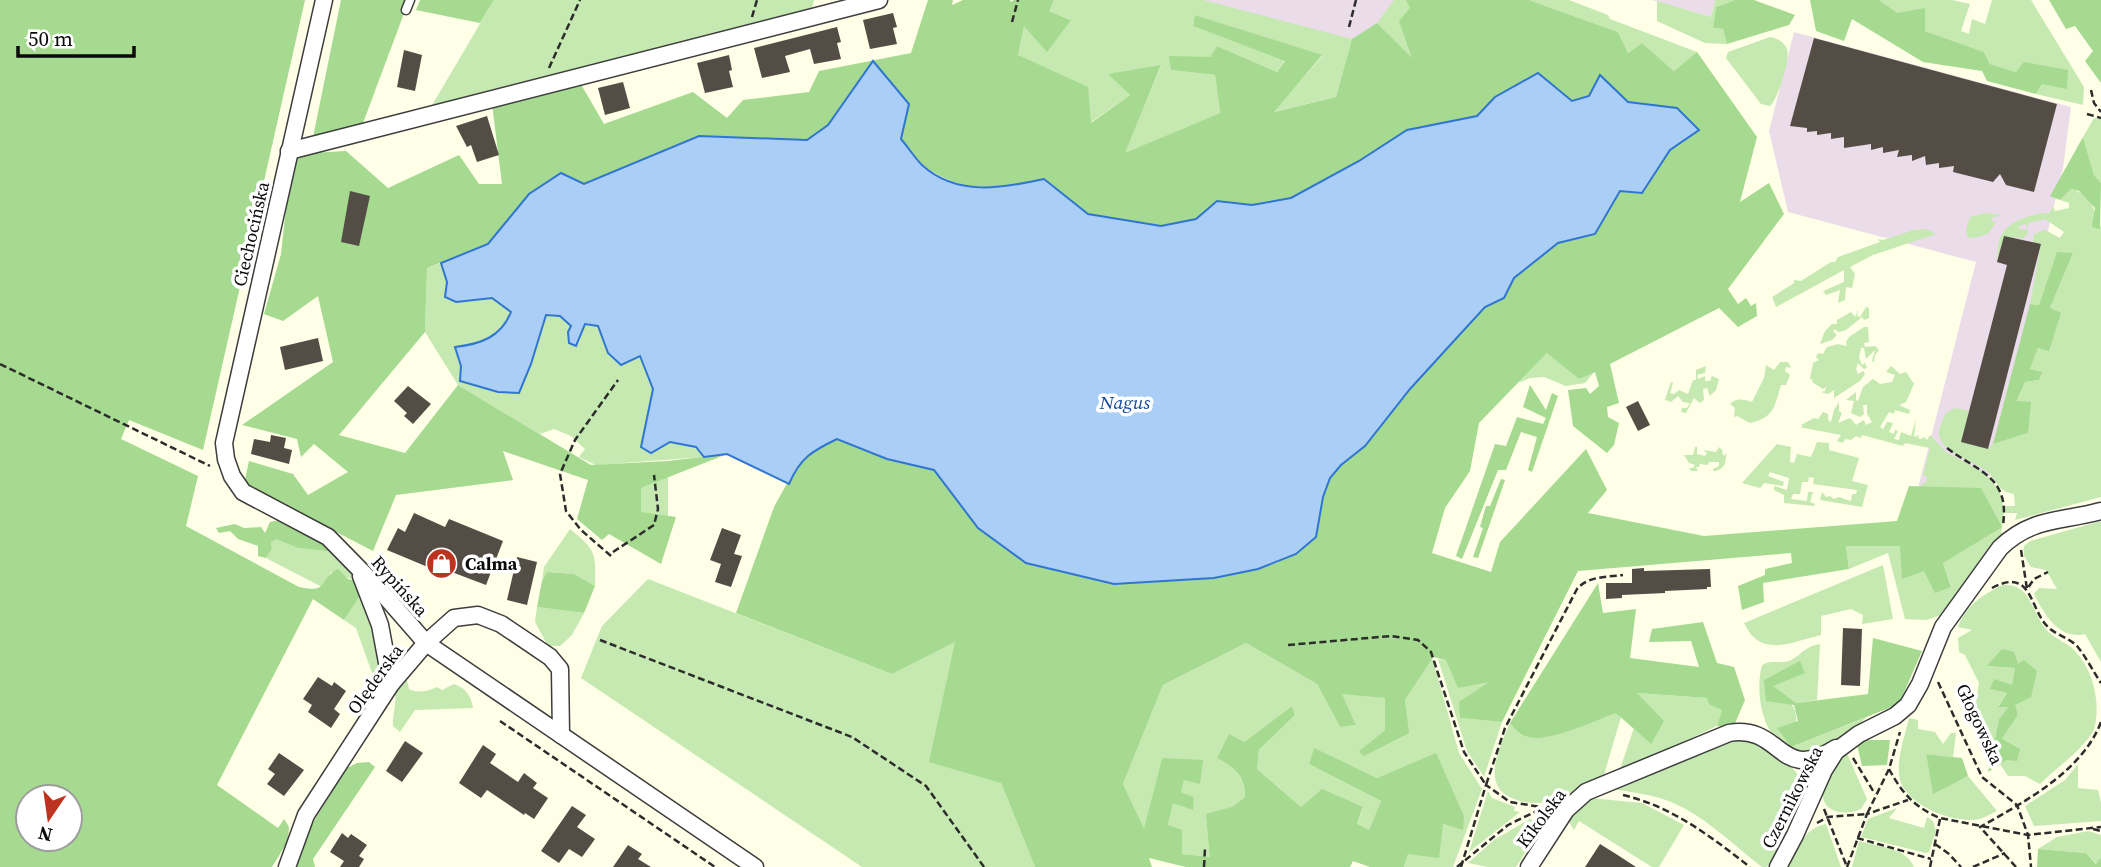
<svg xmlns="http://www.w3.org/2000/svg" width="2101" height="867" font-family="'Source Serif 4',serif">
  <rect width="100%" height="100%" fill="#fffee7"/>
  <g fill="#eadde9">
    <polygon points="1176,0 1422,0 1354,45"/>
    <polygon points="1652,0 1715,0 1711,17"/>
    <polygon points="1794,32 2071,107 2063,168 1978,524 1907,531 1976,262 1788,212 1769,131"/>
  </g>
  <g fill="#c5e9b1">
    <polygon points="494,0 814,0 812,8 431,107"/>
    <polygon points="1054,0 1203,0 1352,39 1336,97 1273,112 1322,56 1195,15 1193,26 1285,60 1277,72 1217,46 1210,57 1171,70 1215,75 1220,113 1124,154 1161,66 1109,74 1130,95 1090,123 1018,55 1024,26 1070,19 1048,11"/>
    <polygon points="1394,0 1406,0 1411,8 1413,60 1377,23"/>
    <polygon points="1529,0 1569,0 1608,15 1610,19 1697,52 1674,71 1642,43 1628,53 1618,32"/>
    <polygon points="1715,0 1735,0 1716,7 1713,28 1723,29 1727,44 1705,43 1657,21 1657,1 1711,17"/>
    <polygon points="1879,0 1952,0 1970,4 1961,31 1969,34 1972,19 1985,24 1992,0 2031,0 2084,87 2083,105 2036,94 2042,84 2016,72 1990,64 1984,52 1925,31"/>
    <path d="M1770,37c7,1 14,5 17,12 4,9 -10,52 -17,57l-9,-2 -35,-46 2,-6z"/>
    <polygon points="2094,118 2101,119 2101,183 2094,175 2083,137"/>
    <path d="M2071,189c19,5 25,22 29,39l1,-3v272l-86,23 2,-7h-11l-2,-7h11l-1,-12c-19,-4 -16,-14 -29,-24 -13,-9 -36,-14 -45,-31 -4,-8 3,-19 6,-26l9,-5 14,3 -7,31 26,7 5,-5 35,-11 -11,-31 8,-20 14,-2 2,-7 -11,-4 8,-21 11,2 1,-42 23,-55h-16l-18,52 -9,-1 11,-60 -8,-2 1,-8 11,-4 15,8 4,-6 -19,-13 -17,4v5l-3,-4 -6,2v3l9,1 -1,6h-3v3l-9,-2 -18,25c1,-8 0,-16 3,-24 7,-17 33,-25 49,-25l4,-6 2,4 14,-3v-5l-9,-3z"/>
    <path d="M1986,213l16,2 -11,3 1,3 4,1c-9,16 -13,14 -28,16l-2,-9 4,-12z"/>
    <polygon points="1926,229 1936,234 1873,255 1850,267 1855,274 1852,288 1846,287 1845,300 1838,303 1840,290 1826,295 1823,291 1844,282 1844,270 1776,307 1772,297 1794,283 1794,280 1801,281 1831,262 1835,262 1838,257 1880,242 1878,239 1883,240 1914,230"/>
    <polygon points="441,263 447,282 492,298 511,312 505,327 477,345 531,364 546,315 560,316 571,326 568,332 579,342 585,324 598,326 608,353 630,359 640,356 653,389 641,447 651,453 670,442 697,447 704,457 596,465 579,457 585,449 571,436 554,429 540,434 458,385 425,332 427,268"/>
    <polygon points="1866,307 1869,308 1869,318 1864,320 1862,317 1846,330 1839,332 1834,329 1833,331 1837,335 1832,340 1820,344 1825,331 1832,324 1837,324 1837,320 1851,312 1855,317 1858,310 1857,316 1860,317"/>
    <polygon points="1864,327 1868,327 1869,342 1864,343 1865,347 1875,346 1879,350 1875,355 1874,362 1872,361 1875,350 1866,359 1864,348 1861,348 1859,358 1862,365 1865,363 1867,368 1864,369 1858,363 1856,369 1858,374 1863,371 1865,374 1860,381 1834,398 1834,390 1828,394 1821,392 1825,391 1826,387 1823,389 1812,382 1813,380 1810,379 1813,363 1819,360 1816,357 1818,353 1823,354 1827,347 1838,344 1847,346 1846,342 1849,337"/>
    <polygon points="1548,352 1579,379 1595,371 1585,383 1566,386 1544,377 1530,378 1518,383"/>
    <path d="M1780,362h8l3,6 -5,-1 -1,4 5,4 -4,10h-5c-7,22 -6,32 -31,38l-13,-7 -3,1 1,-9 -5,-4c7,-7 14,-4 22,-2l12,-24 2,-13 8,5z"/>
    <polygon points="1706,366 1705,373 1697,375 1698,379 1705,376 1705,381 1710,381 1712,376 1719,379 1716,390 1710,396 1707,388 1703,389 1704,400 1700,403 1694,398 1686,413 1681,412 1682,408 1687,408 1690,403 1683,402 1678,396 1671,402 1665,400 1671,382 1673,383 1670,393 1674,394 1679,390 1688,394 1693,380 1696,380 1696,370"/>
    <polygon points="1891,366 1900,374 1906,372 1914,384 1906,402 1899,405 1910,410 1909,414 1895,410 1894,414 1889,412 1880,427 1883,429 1887,422 1893,423 1889,432 1894,434 1895,430 1898,431 1894,439 1899,440 1901,432 1911,436 1916,419 1914,437 1919,435 1918,438 1921,439 1924,437 1927,440 1930,435 1946,452 1985,473 2000,492 2004,512 2000,543 1945,614 1926,620 1905,619 1888,553 1849,569 1846,546 1901,546 1924,571 1951,586 1943,563 1981,489 1920,486 1927,481 1927,477 1923,475 1930,448 1905,443 1903,446 1862,435 1861,438 1856,436 1851,440 1845,439 1843,443 1837,441 1841,435 1799,427 1803,427 1801,425 1814,418 1818,419 1823,412 1828,414 1828,420 1831,422 1834,410 1839,402 1839,411 1842,413 1838,423 1850,418 1856,425 1864,420 1866,425 1872,422 1867,414 1867,405 1863,405 1864,414 1860,417 1851,413 1854,401 1846,400 1856,392 1856,400 1858,401 1863,387 1873,379 1880,384 1892,382 1895,375 1886,372"/>
    <polygon points="1817,442 1829,443 1829,450 1859,458 1852,481 1868,485 1862,507 1820,500 1822,492 1826,497 1830,496 1834,499 1839,497 1851,501 1852,494 1856,494 1857,490 1813,484 1814,478 1809,477 1808,482 1802,482 1800,494 1793,494 1791,499 1807,501 1808,492 1813,492 1810,502 1815,504 1814,506 1784,503 1784,495 1774,490 1774,486 1787,490 1789,478 1770,472 1768,476 1784,482 1783,486 1764,483 1760,488 1742,483 1777,444 1791,447 1790,462 1794,463 1797,454 1811,457"/>
    <path d="M1695,447h2v7l8,2 2,-3 -4,-3 13,2 3,-5 4,4 -1,2 2,3 2,-3c1,10 -3,18 -13,18v-2l6,-3v-4h-10l-1,3 -8,-1 -1,3h-3l2,4h-7l-2,-3h4l2,-3 -6,-2 -5,-8h9z"/>
    <polygon points="668,477 668,518 640,512 641,488"/>
    <path d="M2101,521v141l-16,-28c-26,6 -41,-20 -51,-40l5,-6 18,1 -11,-19 -15,-3 -7,-11v-10l6,-5z"/>
    <path d="M570,529c26,21 26,24 25,57l-21,-12 -27,-2 -5,9 2,-14z"/>
    <polygon points="276,538 298,548 334,552 357,581 331,572 322,587 266,558 272,549 271,542"/>
    <path d="M1883,565l10,54 -31,5 1,-9 -12,-6 -30,7v19c-30,7 -60,24 -77,-12z"/>
    <polygon points="648,579 892,674 956,641 1001,783 1035,867 862,867 581,678 602,626"/>
    <path d="M2003,585c28,-2 28,26 42,43 7,10 22,14 30,23 19,20 26,53 19,79 -12,21 -37,37 -54,54l-15,-8h-17l-8,-12 7,-4 -5,-21 16,-24 -4,-10 4,-40 -30,1 27,2 -3,18 -21,3 16,4 -9,13 10,1 -9,12 -6,30 -18,-40 4,-26 -14,-28 -6,-3 -1,-14 14,-8 -14,-3c7,-20 26,-34 45,-42z"/>
    <path d="M362,593c6,21 25,61 21,82 -2,12 -13,24 -19,34l-3,-3 15,-22 -20,-56 -12,-8z"/>
    <polygon points="537,607 584,613 572,635 560,646 548,646 535,622"/>
    <path d="M1246,643l71,41 23,43 16,-2 -15,-32 44,5v32l-26,21 49,-18 -3,-33 27,-43 27,96 23,36 -29,78h-49l4,-14 34,-29 20,5 -26,-75 -59,24 -63,-29 -5,15 72,37 -12,29 -12,-5 6,-17 -62,-1 -44,-38 2,-19 36,-35 -3,-9 -48,36 -15,-7 -12,23c17,10 28,18 28,39l-13,10 -22,50 -28,-3 -14,-29 5,-23 19,7 2,-12 -13,-5 3,-12 -22,-22 -18,73 -21,-47 40,-99z"/>
    <path d="M1820,644l-3,56 -21,3 -32,-22c31,25 39,24 27,66l76,-30 -31,28 -32,10c-9,-4 -23,-9 -29,-16 -15,-20 -19,-51 -13,-74 9,-5 14,-2 23,-3 15,-3 16,-15 35,-18z"/>
    <polygon points="1438,659 1446,660 1492,682 1461,718 1502,722 1484,777 1467,751"/>
    <path d="M406,676l3,13c10,5 19,2 28,-2l5,3 12,-6c12,4 17,12 19,24l-58,2 -15,22 -7,-6c-1,-11 4,-22 2,-33z"/>
    <polygon points="1636,693 1707,698 1722,710 1717,726 1619,772 1634,728 1651,744"/>
    <path d="M1616,712l5,5 -18,61c-18,8 -37,20 -56,24 -11,2 -22,1 -33,-3 -35,-13 -14,-52 -4,-76l17,14h20z"/>
    <path d="M1909,718l9,2v9l17,3 8,12 8,-11h5l-3,24 -27,-3 7,39 35,-17 29,35c-8,4 -16,9 -26,9 -24,0 -60,-14 -70,-37 -7,-19 4,-47 8,-65z"/>
    <path d="M1727,738c11,1 22,1 32,5 17,6 46,32 46,51 -1,21 -28,55 -38,73h-5c-30,-23 -62,-56 -99,-68 -17,-5 -35,-8 -53,-10z"/>
    <path d="M1845,749l22,50 -6,10c-17,8 -42,3 -38,-21 2,-13 15,-28 22,-39z"/>
    <polygon points="2078,764 2078,788 2098,790 2101,803 2101,821 2034,826 2025,806 2065,780"/>
    <polygon points="1488,791 1492,798 1515,807 1514,811 1520,812 1469,852"/>
    <polygon points="1590,798 1642,803 1684,825 1659,867 1652,867 1579,821 1574,830 1569,822 1575,808"/>
    <polygon points="1897,808 1889,818 1924,828 1927,817 1933,821 1936,831 1929,852 1926,853 1861,837 1868,819"/>
    <polygon points="1530,819 1543,825 1516,867 1488,867 1468,863 1494,840"/>
    <path d="M1826,824l15,43h-54c10,-18 17,-39 39,-43z"/>
    <polygon points="2088,831 2101,835 2101,858 2097,864 2086,853 2038,849 2057,837"/>
    <path d="M1859,841c18,5 48,7 55,26h-62z"/>
  </g>
  <g fill="#a5da90" fill-rule="evenodd">
    <path d="M0,0h305l-102,450 -74,-30 -8,19 77,37 -12,50 113,61c32,7 18,-8 39,-18l10,10 9,2 5,12 -18,27 -31,-21 -96,186 61,43 6,-9 5,8 -1,14 -16,26h-272zM28,797h42v42h-42z"/>
    <polygon points="341,0 409,0 363,123 313,137"/>
    <polygon points="420,0 494,0 480,23 416,10"/>
    <path d="M928,0h25l-1,5 11,-5h47l1,2 3,-2h40l-5,11 22,9 -24,32 -23,-26 -6,29 70,32 3,36 39,-28 -22,-21 53,-9 -36,88 95,-40 -5,-38 -44,-5 -2,-14 41,1 7,-11 60,26 8,-11 -92,-35 2,-11 127,40 -48,57 62,-15 16,-58 25,-16 35,35 -13,-37 11,-13 -4,-8h123l89,32 10,21 14,-10 32,28 23,-19 60,85 -17,65 29,-19 15,31 -56,75 10,15 8,-6 5,8 5,-3 1,13 -19,11 -19,-19 -109,56 9,39 -12,4 1,10 11,6 -5,22 -7,8 -34,-27 -5,-36 18,-2 4,6 9,-8 -4,-14 -16,7 -32,-26 -68,70 -9,48 -25,37 -13,45 59,19 9,-30 86,-93 21,41 -19,23 116,23 193,-15 12,-35 72,2 21,39 -59,36 8,24 -16,6 -11,-22 -22,8 -2,-33h-54l3,23 -86,14 1,19 -22,8 -4,-24 27,-11v-6l27,-6 -1,-10 -213,18 -76,151 -42,-4 -1,-16 30,-20 -31,6 -12,-28 -13,-3 -28,43 4,33 -45,23 -5,-5 26,-21v-32l-43,-4 14,31 -16,2 -23,-43 -71,-41 -83,42 -40,99 21,45 18,-71 41,2 -3,24 -16,-4 -3,12 13,5 -1,13 -20,-7 -5,22 14,5v24l28,3 -4,-43 26,-7 13,-10c0,-22 -11,-29 -28,-39l12,-24 15,8 48,-36 3,9 -36,35 -2,19 44,38 21,-18 41,18 -6,17 12,6 12,-29 -72,-37 5,-16 63,30 59,-25 28,63 -1,14 -20,-6 -4,34 -31,-4 -4,13h-34l-17,-6 -3,6h-164l-37,-9 3,9h-117l-34,-84 -72,-21 26,-120 -63,32 -156,-61 38,-106 21,-38 14,-17 28,-13 50,20 47,11 44,58 236,50 44,-9 21,-7 44,-65 7,-19 11,-13 24,-19 45,-57 75,-82 19,-9 10,-20 44,-35 37,-10 26,-42 21,2 28,-43 29,-20 -22,-22 -49,-6 -28,-26 -11,20 -17,5 -77,-4 -18,19 -70,14 -48,31 -68,37 -39,7 -35,-4 -21,18 -35,7 -73,-12 -44,-35c-14,3 -28,8 -43,9 -39,3 -81,-14 -100,-50 -13,-23 -19,-52 -28,-77l-45,64 -21,15 -107,-4 -116,48 -55,10 -41,50 -61,24 -2,64 -86,103 66,18 53,-68 133,80 77,-4 59,-7 -86,34v24l35,5 -15,47 -52,-30 -7,6 -25,-21 11,-39 -85,-29 10,29 -117,15 -23,56 -129,-67 5,-23 44,13 15,21 40,-23 -34,-28 -13,13 -4,-18 -55,-14 91,-63 -15,-66 -35,25 -19,-7 17,-60 11,-100 54,-3 42,37 71,-33 20,29h23l-10,-80 87,-23 25,43 89,-32 34,26 16,-18 66,-8 10,-21 92,-18z"/>
    <polygon points="1735,0 1754,0 1795,15 1789,25 1727,44 1723,29 1713,28 1716,7"/>
    <polygon points="1810,0 1879,0 1898,13 1925,8 1925,31 1984,52 1990,64 2016,72 2024,62 2068,70 2067,89 2042,84 2036,94 1987,81 1982,71 1923,62 1852,19 1844,41 1816,31"/>
    <polygon points="2049,0 2101,0 2101,83 2085,61 2093,51 2075,26 2066,29"/>
    <polygon points="2083,137 2094,175 2101,183 2100,229 2092,227 2095,208 2079,191 2071,189 2060,200 2050,196"/>
    <polygon points="2057,252 2073,253 2050,308 2061,313 2049,351 2038,348 2030,369 2042,372 2039,380 2025,382 2017,401 2031,402 2028,433 1993,444 2030,304 2039,305"/>
    <polygon points="1530,385 1546,410 1552,393 1558,396 1532,472 1528,470 1537,437 1521,432 1506,470 1498,470 1462,559 1456,556 1495,444 1506,446 1517,417 1543,424 1546,418 1523,407"/>
    <polygon points="1501,479 1505,480 1478,558 1473,557 1483,528 1480,527 1486,506 1490,506"/>
    <polygon points="280,520 317,536 334,552 298,548 276,539 271,542 272,549 266,558 258,556 258,546 238,539 230,531 219,533 216,528 235,524 244,528 261,527 265,533 270,522"/>
    <polygon points="547,572 574,574 595,586 584,613 537,607 542,581"/>
    <path d="M1598,583l5,30 33,-4 -6,49 69,9 -8,-26 -42,1 3,-13 51,-7 14,41 17,4 11,33 -12,28 -16,-2 5,-16 -13,-6 -2,-6 -70,-5 27,28 -13,23 -35,-31c-20,7 -68,30 -88,24 -8,-2 -13,-8 -18,-14z"/>
    <polygon points="1873,638 1922,651 1899,704 1791,747 1777,728 1798,721 1794,705 1766,701 1764,680 1800,661 1805,673 1773,686 1796,703 1868,694"/>
    <polygon points="2002,649 2014,652 2018,664 2024,660 2037,671 2031,697 2015,705 2018,715 2002,739 2020,749 2017,761 2007,760 1988,772 1999,719 2008,707 1998,707 2007,693 1990,689 1994,679 2012,685 2015,668 1987,666"/>
    <polygon points="1856,740 1890,740 1887,765 1862,766"/>
    <polygon points="1926,754 1962,758 1968,776 1933,794"/>
    <polygon points="369,762 375,767 313,859 315,867 295,867 299,845 347,768 357,763"/>
    <polygon points="2038,849 2086,853 2096,864 2101,858 2101,867 2037,867"/>
  </g>
  <path fill="#abcef7" stroke="#3076d0" stroke-width="2" d="M873,61l36,43 -8,35c7,8 13,18 21,26 35,32 81,23 122,14l44,35 73,12 35,-7 21,-18 35,4 39,-7 68,-37 48,-31 70,-14 18,-19 43,-24 34,28 17,-5 11,-21 28,27 49,6 22,22 -29,20 -28,43 -22,-2 -25,43 -37,9 -44,35 -10,20 -19,9 -33,36 -42,46 -45,57 -24,19 -11,13 -7,19 -7,40 -20,17 -38,15 -44,9 -100,6 -88,-21 -48,-35 -44,-58 -47,-11 -50,-20c-25,12 -37,19 -48,45l-62,-30 -23,3 -8,-10 -26,-5 -19,11 -10,-6 12,-58 -13,-33 -19,9 -13,-12 -10,-27 -13,-2 -9,22 -7,-3 -1,-11 3,-6 -11,-10 -14,-1 -15,49 -12,29 -21,-1 -38,-11 1,-15 -6,-19c26,-3 46,-10 56,-35l-19,-14 -36,4 -11,-5 2,-15 -6,-19 47,-19 41,-50 32,-21 23,11 115,-48 108,4 21,-15z"/>
  <g fill="#534d46">
    <polygon points="893,13 897,27 893,28 897,44 870,49 863,20"/>
    <polygon points="837,27 841,42 837,43 841,59 814,64 810,49 785,56 790,72 762,78 754,48"/>
    <polygon points="1814,38 2057,104 2034,192 2006,185 2000,174 1993,182 1953,172 1954,166 1939,168 1939,163 1926,165 1925,156 1912,161 1912,155 1897,157 1899,150 1883,153 1883,147 1871,150 1871,144 1844,148 1844,137 1831,139 1831,133 1817,135 1817,131 1807,132 1807,128 1790,126"/>
    <polygon points="404,50 422,55 415,91 397,87"/>
    <polygon points="729,55 732,70 729,71 733,87 705,93 697,63"/>
    <polygon points="623,82 630,108 605,115 598,88"/>
    <polygon points="487,116 499,155 477,162 471,145 467,147 456,126"/>
    <polygon points="350,191 370,196 359,246 341,242"/>
    <polygon points="2004,236 2041,244 1988,449 1961,442 2007,265 1997,262"/>
    <polygon points="318,338 323,361 285,370 280,347"/>
    <polygon points="408,386 431,404 413,424 404,416 407,413 394,401"/>
    <polygon points="1638,401 1650,425 1638,431 1626,407"/>
    <polygon points="271,435 286,438 284,448 292,450 289,464 251,454 254,439 270,442"/>
    <polygon points="414,513 445,527 449,519 503,541 486,585 449,571 447,575 387,550 398,528 405,532"/>
    <polygon points="722,528 741,535 734,554 742,556 731,587 715,582 721,564 710,560"/>
    <polygon points="517,557 537,562 527,605 507,600"/>
    <polygon points="1644,568 1644,571 1710,569 1711,587 1707,587 1707,589 1665,591 1665,593 1622,595 1622,598 1606,599 1606,583 1632,583 1632,569"/>
    <polygon points="1843,628 1862,629 1860,686 1841,685"/>
    <polygon points="318,677 332,686 334,682 346,691 334,709 340,714 331,728 308,712 312,705 303,699"/>
    <polygon points="405,741 423,753 402,782 386,771"/>
    <polygon points="483,745 496,754 490,763 518,782 524,773 537,783 533,788 548,798 534,819 525,813 524,815 487,790 481,798 459,783"/>
    <polygon points="279,753 304,770 284,796 267,784 275,774 268,769"/>
    <polygon points="572,806 586,815 577,827 595,839 582,857 569,849 559,863 541,851"/>
    <polygon points="342,833 348,838 351,834 367,845 359,856 364,859 359,867 340,867 344,861 330,852"/>
    <polygon points="1600,844 1616,854 1636,867 1585,867"/>
    <polygon points="628,845 642,854 638,859 651,867 613,867"/>
  </g>
  <g fill="none" stroke-linecap="round" stroke-linejoin="round">
    <defs>
      <polyline id="service" points="406,10 410,0"/>
      <g id="minor">
        <polyline points="324,0 224,443 226,459 232,476 243,492 328,537 378,588 426,643 755,867"/>
        <polyline points="289,151 879,0"/>
        <polyline points="361,576 380,625 391,684"/>
        <polyline points="287,867 306,815 391,684 426,643 454,618 478,615 501,624 550,657 560,669 561,735"/>
        <path d="M1529,867l37,-57 20,-18 143,-59c54,-9 49,52 107,15"/>
        <path d="M1778,867l17,-32 29,-65 12,-19 23,-17 36,-18 13,-11 12,-21 23,-57 57,-79c32,-31 61,-26 101,-37"/>
      </g>
    </defs>
    <use href="#service" stroke="#3d3d3d" stroke-width="11"/>
    <use href="#minor" stroke="#3d3d3d" stroke-width="19"/>
    <g stroke="#2c2c2c" stroke-width="2.5" stroke-dasharray="7 3.5" stroke-linecap="butt">
      <polyline points="752,17 757,0"/>
      <polyline points="1012,22 1018,0"/>
      <polyline points="1349,27 1356,0"/>
      <polyline points="549,68 580,0"/>
      <polyline points="2091,90 2094,103 2101,112"/>
      <polyline points="2087,114 2101,118"/>
      <polyline points="0,364 210,466"/>
      <path d="M1947,448c31,24 63,28 56,77"/>
      <polyline points="2021,550 2027,589 2034,579 2048,572"/>
      <polyline points="613,552 654,525 658,509 654,475"/>
      <polyline points="611,556 581,530 566,511 560,474 575,440 618,380"/>
      <path d="M1992,588c41,-22 37,22 57,40 8,7 20,10 28,18 9,11 16,25 24,37"/>
      <polyline points="600,640 852,737 926,786 984,867"/>
      <path d="M1288,645l103,-9 27,4 13,12 33,100 22,33 19,-57 72,-139c11,-13 30,-12 46,-14"/>
      <polyline points="1938,682 1982,777 2017,805 2028,835 2031,867"/>
      <polyline points="500,721 715,867"/>
      <polyline points="1853,758 1875,794"/>
      <path d="M1889,769c13,24 25,38 51,49l88,17 73,-8"/>
      <path d="M1623,795c50,12 87,41 127,72"/>
      <polyline points="1824,809 1847,867"/>
      <polyline points="1817,823 1828,817 1867,814 1889,769 1900,732"/>
      <polyline points="2093,829 2101,831"/>
      <polyline points="1857,838 1931,859"/>
      <polyline points="1935,844 1949,854 1961,867"/>
      <polyline points="1204,867 1205,848"/>
      <polyline points="1457,867 1508,825 1549,805"/>
      <polyline points="1461,867 1486,785 1510,802 1541,807"/>
      <polyline points="1847,867 1867,814 1908,800"/>
      <polyline points="1930,867 1940,819"/>
      <polyline points="1973,867 2005,853"/>
      <path d="M2016,867l-36,-40c44,-25 102,-55 121,-105"/>
    </g>
    <use href="#service" stroke="#fff" stroke-width="8"/>
    <use href="#minor" stroke="#fff" stroke-width="16"/>
  </g>
  <defs>
    <symbol id="shop-disc" viewBox="-11 -11 22 22"><circle r="9.5" fill="#bc3320" stroke="#fff"/><path d="M-5-2.5h2.3a2.7 3.5 0 0 1 5.4 0H5L5.5 6h-11ZM-1.5-2.5h3a1.5 2.3 0 0 0-3 0Z" fill="#fff"/></symbol>
  </defs>
  <g fill-rule="evenodd">
    <use href="#shop-disc" x="424" y="546" width="35" height="35"/>
  </g>
  <g text-anchor="middle" dominant-baseline="central" stroke-width="7" stroke-linejoin="round" paint-order="stroke">
    <g font-size="18" fill="#0a0a0a" stroke="#fff">
      <text transform="translate(251 234) rotate(-77)">Ciechocińska</text>
      <text transform="translate(400 586) rotate(48)">Rypińska</text>
      <text transform="translate(375 679) rotate(-54)">Olęderska</text>
      <text transform="translate(1980 724) rotate(65)">Głogowska</text>
      <text transform="translate(1792 797) rotate(-63)">Czernikowska</text>
      <text transform="translate(1541 818) rotate(-53)">Kikolska</text>
    </g>
    <g font-size="18" font-weight="bold" fill="#0a0a0a" stroke="#fff" text-anchor="start">
      <text x="465" y="563">Calma</text>
    </g>
    <g font-size="19" font-style="italic" fill="#12499d" stroke="#fff">
      <text x="1125" y="402">Nagus</text>
    </g>
  </g>
  <g transform="translate(49 818) rotate(193)"><circle r="33" fill="#ffffff" stroke="#9d9d9d" stroke-width="2"/>
  <path d="M0-5L12 26L0 18L-12 26Z" fill="#bc3320"/>
  <text y="-10" font-size="19" font-weight="bold" text-anchor="middle" fill="#0a0a0a">N</text>
  </g>
  <path d="M18 46v10h116v-10" fill="none" stroke="#0a0a0a" stroke-width="3.5"/>
  <text x="28" y="46" font-size="21" fill="#0a0a0a" stroke="#ffffff" stroke-width="5" paint-order="stroke">50 m</text>
</svg>
